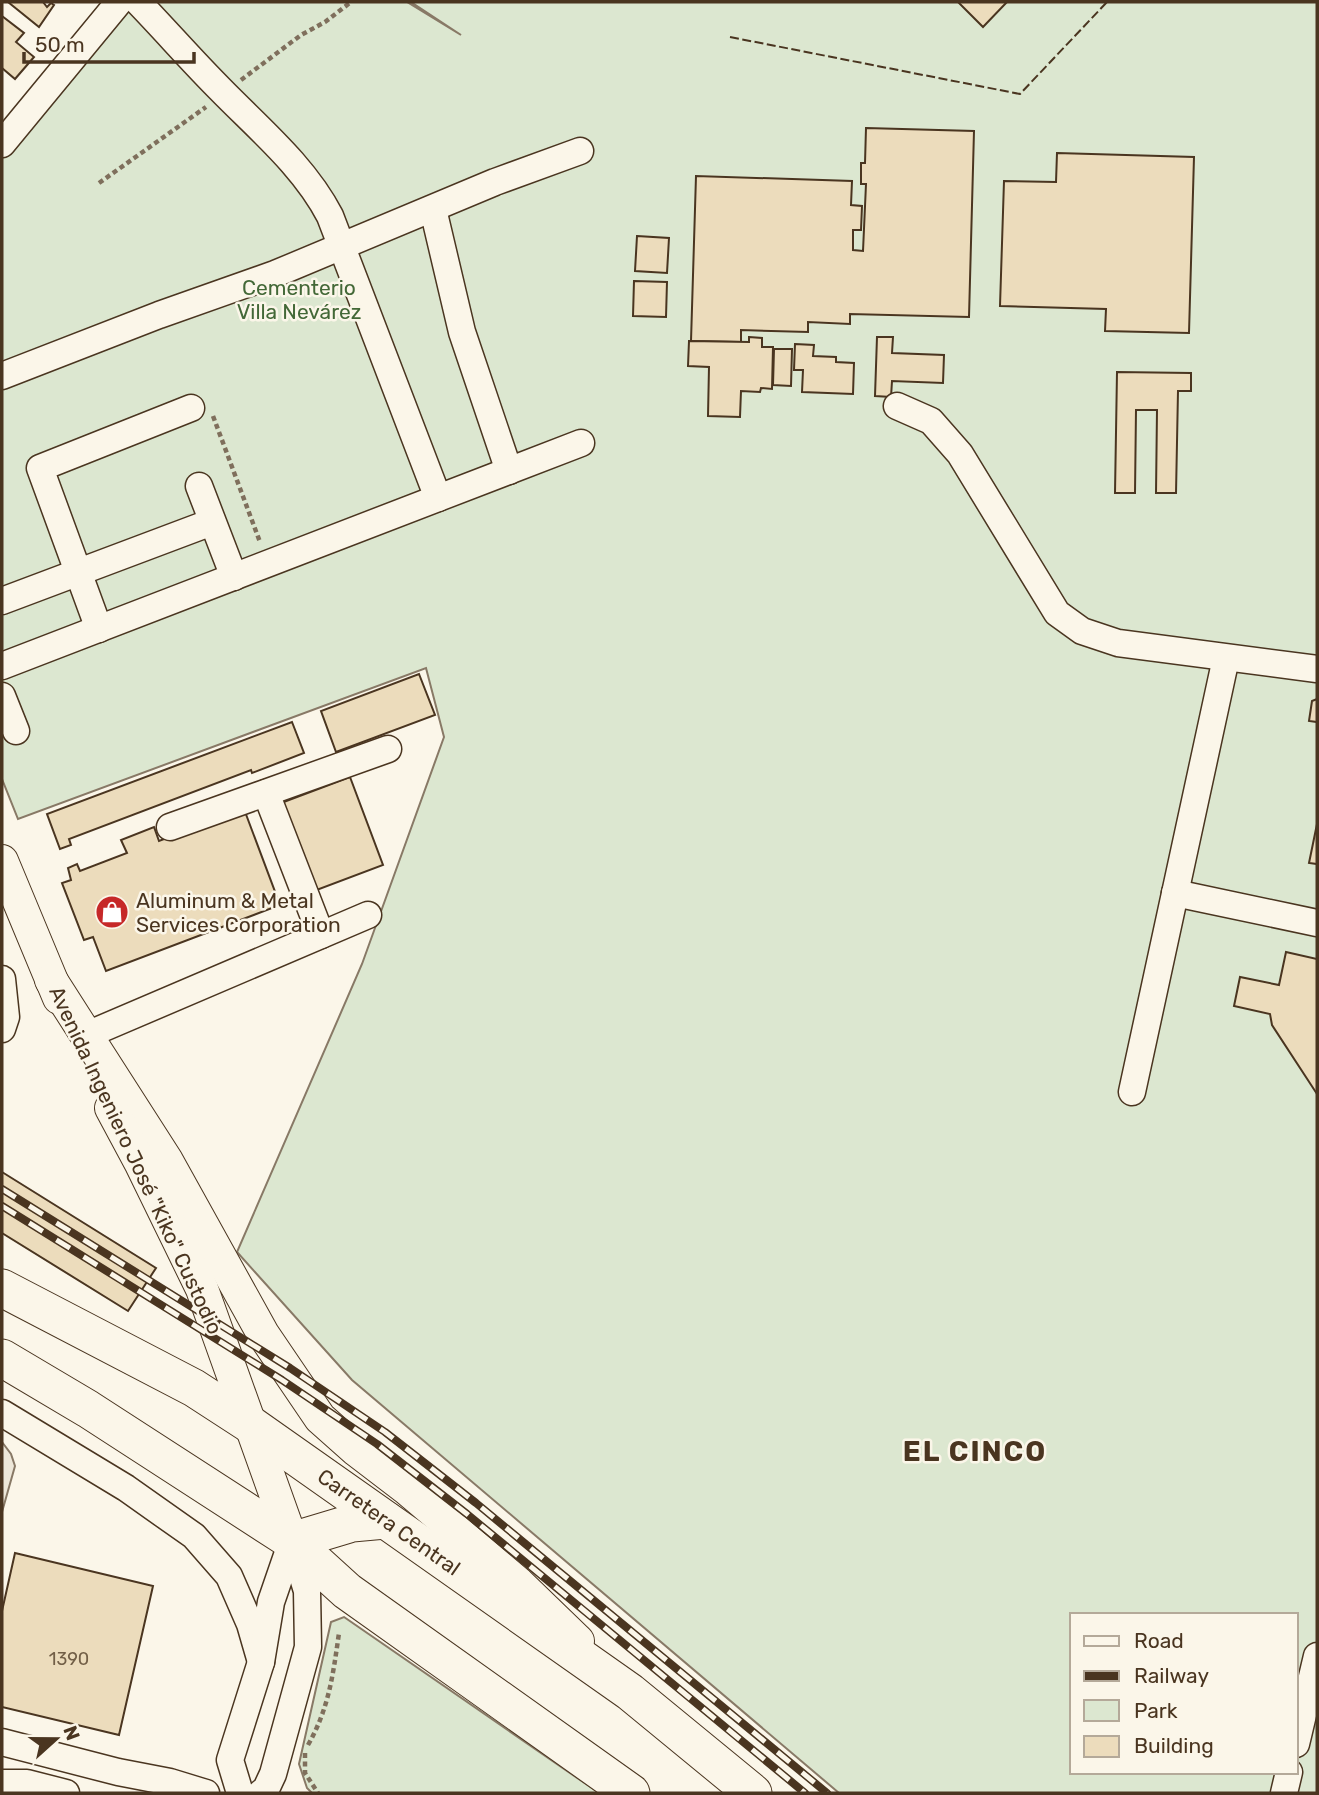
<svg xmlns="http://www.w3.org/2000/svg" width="1319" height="1795" font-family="Rubik,sans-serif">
  <rect width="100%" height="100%" fill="#fbf6e9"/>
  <g fill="#dce7d0" stroke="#887966" stroke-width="2" fill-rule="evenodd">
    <path d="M109,2h298l54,33 -50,-33h906v1791h-478l-487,-413 -115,-128 125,-288 82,-227 -18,-69 -408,151 -16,-40v-649zM1072,1615h224v157h-224z"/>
    <polygon points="344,1617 599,1793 312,1793 307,1788 299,1764 331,1622"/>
  </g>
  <polygon fill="#ede7d9" stroke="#887966" stroke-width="2" points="2,1442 11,1454 15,1466 2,1512"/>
  <g fill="#ecdcbc" stroke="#4a3520" stroke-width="2">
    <polygon points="8,2 43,2 47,7 51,3 54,5 39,27"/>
    <polygon points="958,2 1007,2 983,27"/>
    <polygon points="2,12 2,16 24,33 16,42 34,57 15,79 2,68"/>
    <polygon points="866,128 974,131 969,317 850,314 850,324 808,322 808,332 741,330 741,342 691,341 696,176 852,181 851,205 862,206 861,230 853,230 853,250 863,251 866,184 861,184 861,163 865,163"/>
    <polygon points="1057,153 1194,157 1189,333 1105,331 1106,309 1000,306 1004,181 1056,182"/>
    <polygon points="637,236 669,238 667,273 635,271"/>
    <polygon points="634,281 667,282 666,317 633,316"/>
    <polygon points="749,337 762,338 762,347 773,347 772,389 761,388 760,392 741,391 740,417 708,416 709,367 688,366 689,341 749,342"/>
    <polygon points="877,337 893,337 892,353 944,355 943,383 892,381 891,397 875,396"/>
    <polygon points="795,344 814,345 813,356 836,357 836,362 854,363 853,394 802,392 803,370 794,370"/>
    <polygon points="774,349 792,349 791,386 773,385"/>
    <polygon points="1117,372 1191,373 1191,391 1178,391 1176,493 1156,493 1157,410 1136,410 1135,493 1115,493"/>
    <polygon points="419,674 435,715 336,752 321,711"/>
    <polygon points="1317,699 1317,722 1309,721 1312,701"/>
    <polygon points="292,722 304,753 252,773 251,770 69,839 71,845 60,849 47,814"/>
    <polygon points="350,777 383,865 314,891 281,803"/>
    <polygon points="244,809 280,905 106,971 93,937 84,940 62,883 71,880 68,868 77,864 80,871 127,853 121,840 154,827 159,841"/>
    <polygon points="1317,824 1317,864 1309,863"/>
    <polygon points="1286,952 1317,959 1317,1094 1272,1025 1270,1014 1234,1006 1240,977 1279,985"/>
    <polygon points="2,1172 156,1268 128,1311 2,1233"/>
    <polygon points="15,1553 153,1586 119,1735 2,1707 2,1611"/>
  </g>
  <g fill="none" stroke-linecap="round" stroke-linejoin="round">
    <defs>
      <g id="minor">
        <path d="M138,2c28,29 54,59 82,87 39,40 84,77 110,127l108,282"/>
        <polyline points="2,144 119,2"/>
        <polyline points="433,209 462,332 509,471"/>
        <polyline points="2,376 159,315 275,274 495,182 580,151"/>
        <polyline points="897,406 931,421 960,454 1057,613 1082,631 1118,643 1317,669"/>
        <polyline points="199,486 234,577"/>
        <polyline points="2,601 212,522"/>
        <polyline points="99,629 40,468 191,408"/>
        <polyline points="2,666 581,443"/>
        <polyline points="2,696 16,731"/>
        <polyline points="266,793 321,935"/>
        <polyline points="170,827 388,749"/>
        <polyline points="1175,893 1317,923"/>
        <polyline points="2,979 6,1017 2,1029"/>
        <polyline points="87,1035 368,915"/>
        <polyline points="1132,1092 1226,658"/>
        <polyline points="2,1413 126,1488 194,1536 229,1576 250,1624 261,1662"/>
        <polyline points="2,1742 118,1772 170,1782 206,1793"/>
        <polyline points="1296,1744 1317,1656"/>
        <polyline points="2,1783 27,1783 66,1793"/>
        <polyline points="240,1793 230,1760 261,1662 271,1602 292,1541"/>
        <polyline points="261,1793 266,1789 273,1774 308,1647 307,1591 292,1541"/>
        <polyline points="1284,1793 1289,1772"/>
      </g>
      <g id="major">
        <polyline points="2,861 59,998"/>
        <polyline points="51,980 167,1161 263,1334 320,1418 356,1450 407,1489 518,1583 578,1641"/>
        <polyline points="111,1108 141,1164 202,1289 292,1541"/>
      </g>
      <g id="highway">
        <polyline points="2,1288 194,1388 251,1425 630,1692 753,1793"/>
        <polyline points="2,1358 88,1409 292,1541 347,1591 631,1793"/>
        <polyline points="292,1541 352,1523 385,1520"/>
      </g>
    </defs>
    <use href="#minor" stroke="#4a3520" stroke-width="29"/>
    <use href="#major" stroke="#4a3520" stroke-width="34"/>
    <use href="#highway" stroke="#4a3520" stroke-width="39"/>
    <g stroke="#7f6f5c" stroke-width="4.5" stroke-dasharray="5 3.5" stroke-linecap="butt">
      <polyline points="241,80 301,35 325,22 351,2"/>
      <polyline points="99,183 206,107"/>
      <polyline points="213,416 260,542"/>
      <path d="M308,1745c21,-37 25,-70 31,-112"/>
      <polyline points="305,1753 305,1773 318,1793"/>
    </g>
    <use href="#minor" stroke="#fbf6e9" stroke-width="26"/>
    <use href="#major" stroke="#fbf6e9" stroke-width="32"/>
    <use href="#highway" stroke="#fbf6e9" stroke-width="37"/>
    <defs>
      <g id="rail">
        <polyline points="2,1189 290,1368 385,1432 476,1503 827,1793"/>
        <polyline points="2,1206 282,1380 377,1444 467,1514 805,1793"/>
      </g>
    </defs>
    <use href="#rail" stroke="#4a3520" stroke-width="8"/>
    <use href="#rail" stroke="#fbf6e9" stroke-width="5" stroke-dasharray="16" stroke-linecap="butt"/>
    <polyline stroke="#4a3520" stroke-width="2" stroke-dasharray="9 3.5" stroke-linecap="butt" points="730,37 1020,94 1107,2"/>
  </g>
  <defs>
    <symbol id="shop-disc" viewBox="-11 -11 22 22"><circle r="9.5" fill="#c62828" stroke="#fbf6e9"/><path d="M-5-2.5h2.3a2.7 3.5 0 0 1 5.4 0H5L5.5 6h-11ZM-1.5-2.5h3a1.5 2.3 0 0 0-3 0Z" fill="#fff"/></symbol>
  </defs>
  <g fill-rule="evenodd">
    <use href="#shop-disc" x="93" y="893" width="38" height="38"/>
  </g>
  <g text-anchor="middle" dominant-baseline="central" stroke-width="5" stroke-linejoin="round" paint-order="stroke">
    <g font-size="18" fill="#725f47">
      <text x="69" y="1659">1390</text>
    </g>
    <g font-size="21" fill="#436837" stroke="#fbf6e9">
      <text x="299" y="287">Cementerio<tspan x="299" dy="24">Villa Nevárez</tspan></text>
    </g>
    <g font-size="21" fill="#4a3520" stroke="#fbf6e9" text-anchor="start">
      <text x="136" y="900">Aluminum &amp; Metal<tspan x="136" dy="24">Services Corporation</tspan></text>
    </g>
    <g font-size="21" fill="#4a3520" stroke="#fbf6e9">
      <text transform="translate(136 1160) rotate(65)">Avenida Ingeniero José "Kiko" Custodio</text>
      <text transform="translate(389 1522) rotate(35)">Carretera Central</text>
    </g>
    <g font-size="28" font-weight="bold" letter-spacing="2" fill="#4a3520" stroke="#fbf6e9">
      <text x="975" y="1451">EL CINCO</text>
    </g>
  </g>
  <rect width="1319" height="1795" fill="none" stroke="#4a3520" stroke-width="7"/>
  <rect x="1070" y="1613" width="228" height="161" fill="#fbf6e9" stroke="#b4a999" stroke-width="2"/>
  <rect x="1084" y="1636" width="35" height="10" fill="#fbf6e9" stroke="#b4a999" stroke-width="2"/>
  <text x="1134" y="1648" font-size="21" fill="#4a3520">Road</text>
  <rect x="1084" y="1671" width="35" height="10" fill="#4a3520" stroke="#b4a999" stroke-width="2"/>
  <text x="1134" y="1683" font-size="21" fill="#4a3520">Railway</text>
  <rect x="1084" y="1700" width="35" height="21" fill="#dce7d0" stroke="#b4a999" stroke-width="2"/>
  <text x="1134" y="1718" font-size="21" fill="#4a3520">Park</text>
  <rect x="1084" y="1736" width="35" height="21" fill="#ecdcbc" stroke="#b4a999" stroke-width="2"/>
  <text x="1134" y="1753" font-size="21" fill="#4a3520">Building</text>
  <g transform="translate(56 1739) rotate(69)" stroke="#fbf6e9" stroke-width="5" paint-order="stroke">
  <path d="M0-5L12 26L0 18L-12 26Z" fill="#4a3520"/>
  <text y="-10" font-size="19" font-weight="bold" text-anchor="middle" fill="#4a3520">N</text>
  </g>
  <path d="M24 52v10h170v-10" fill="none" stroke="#4a3520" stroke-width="3.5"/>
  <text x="35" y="52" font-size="21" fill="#4a3520" stroke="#fbf6e9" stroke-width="5" paint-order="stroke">50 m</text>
</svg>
